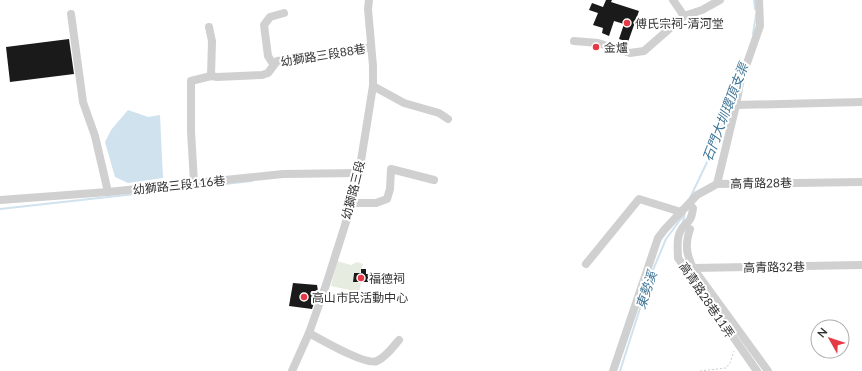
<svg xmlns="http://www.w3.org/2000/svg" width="862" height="371" font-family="Lato,'Noto Sans TC',sans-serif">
  <rect width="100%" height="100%" fill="#fff"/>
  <polygon fill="#e6ecdf" points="337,261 351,265 357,262 363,264 360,273 353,273 353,282 361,283 359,292 331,286"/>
  <polygon fill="#cfe2ee" points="128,110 148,117 160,115 163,178 128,183 115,177 105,142 111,130"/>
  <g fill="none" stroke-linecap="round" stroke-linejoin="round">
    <g stroke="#cfe2ee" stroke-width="2">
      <polyline points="754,0 755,9"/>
      <polyline points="753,34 756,15"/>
      <polyline points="690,198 709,158 736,84"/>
      <polyline points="0,209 252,181"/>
      <polyline points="683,222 685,212"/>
      <polyline points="620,371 650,277 666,239 683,216"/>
    </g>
  </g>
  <g fill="#1a1a1a">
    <polygon points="606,0 612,0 611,2 639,11 628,42 619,39 624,24 614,21 609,36 602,33 603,28 593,25 598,13 589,10 592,3 603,7"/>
    <polygon points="69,39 74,74 10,82 6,47"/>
    <polygon points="361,269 366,269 366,274 368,274 368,282 353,282 354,273 361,273"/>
    <polygon points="293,283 317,285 318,291 312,309 289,306"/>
  </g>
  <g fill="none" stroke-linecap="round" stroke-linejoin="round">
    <polyline stroke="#cdcdcd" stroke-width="1" stroke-dasharray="2 2" stroke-linecap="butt" points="700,371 726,368 730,363 734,351"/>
    <g stroke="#d0d0d0" stroke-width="8">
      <polyline points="673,0 684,16"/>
      <polyline points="759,0 760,26 740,83 736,105 717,184 862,182"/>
      <polyline points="71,14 83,102 95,136 108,192"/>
      <polyline points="209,27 212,41 211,76 217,77 262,75 268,73 277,61 315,57 371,47"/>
      <polyline points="574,41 598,43 630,53 644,51 684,16 702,10 720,0"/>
      <polyline points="273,64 268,56 264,25 270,17 284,13"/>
      <polyline points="373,86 404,103 439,113 448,119"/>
      <polyline points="736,105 862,102"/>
      <polyline points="194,183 191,131 191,81 211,76"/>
      <polyline points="0,200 108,192 283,174 359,173"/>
      <polyline points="352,203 376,203 387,199 390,189 391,169 434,180"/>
      <path d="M690,205l3,3c-2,18 -8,12 -13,24 -4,8 -2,17 -2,26l79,113"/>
      <path d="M690,229c-5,15 -4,25 3,39l75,103"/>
      <polyline points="586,264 639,199 681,212"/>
      <polyline points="686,270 693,268 862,265"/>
      <path d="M309,333c11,6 57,33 68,28 9,-4 16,-14 22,-21"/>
      <polyline points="292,371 309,333 326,285 352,203 359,173 373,86 373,66 368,9 369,0"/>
      <polyline points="613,371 658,238 665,229 697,195 717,184"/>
    </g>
  </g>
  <g fill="#e63946" stroke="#fff" stroke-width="1.5">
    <circle cx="627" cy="23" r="4"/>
    <circle cx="596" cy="47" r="4"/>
    <circle cx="361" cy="278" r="4"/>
    <circle cx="304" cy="297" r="4"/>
  </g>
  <g text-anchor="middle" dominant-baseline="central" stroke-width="4" stroke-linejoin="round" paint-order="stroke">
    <g font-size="12" fill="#333" stroke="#fff" text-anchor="start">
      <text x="635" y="23">傅氏宗祠-清河堂</text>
      <text x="604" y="47">金爐</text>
      <text x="369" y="278">福德祠</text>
      <text x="312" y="297">高山市民活動中心</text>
    </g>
    <g font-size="12" fill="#333" stroke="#fff">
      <text transform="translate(323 55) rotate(-9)">幼獅路三段88巷</text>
      <text transform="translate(761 183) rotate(-1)">高青路28巷</text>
      <text transform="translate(179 185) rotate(-6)">幼獅路三段116巷</text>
      <text transform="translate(353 190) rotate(-76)">幼獅路三段</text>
      <text transform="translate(774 267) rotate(-1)">高青路32巷</text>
      <text transform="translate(707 300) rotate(56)">高青路28巷11弄</text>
    </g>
    <g font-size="13" font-style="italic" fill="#3f7597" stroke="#fff">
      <text transform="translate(725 112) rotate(-69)">石門大圳環頂支渠</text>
      <text transform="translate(646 290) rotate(-71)">東勢溪</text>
    </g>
  </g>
  <g transform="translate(830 339) rotate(309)"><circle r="19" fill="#ffffff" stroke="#adadad"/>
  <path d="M0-3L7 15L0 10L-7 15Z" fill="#e63946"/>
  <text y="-6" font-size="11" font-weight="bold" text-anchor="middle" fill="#333333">N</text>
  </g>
</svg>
